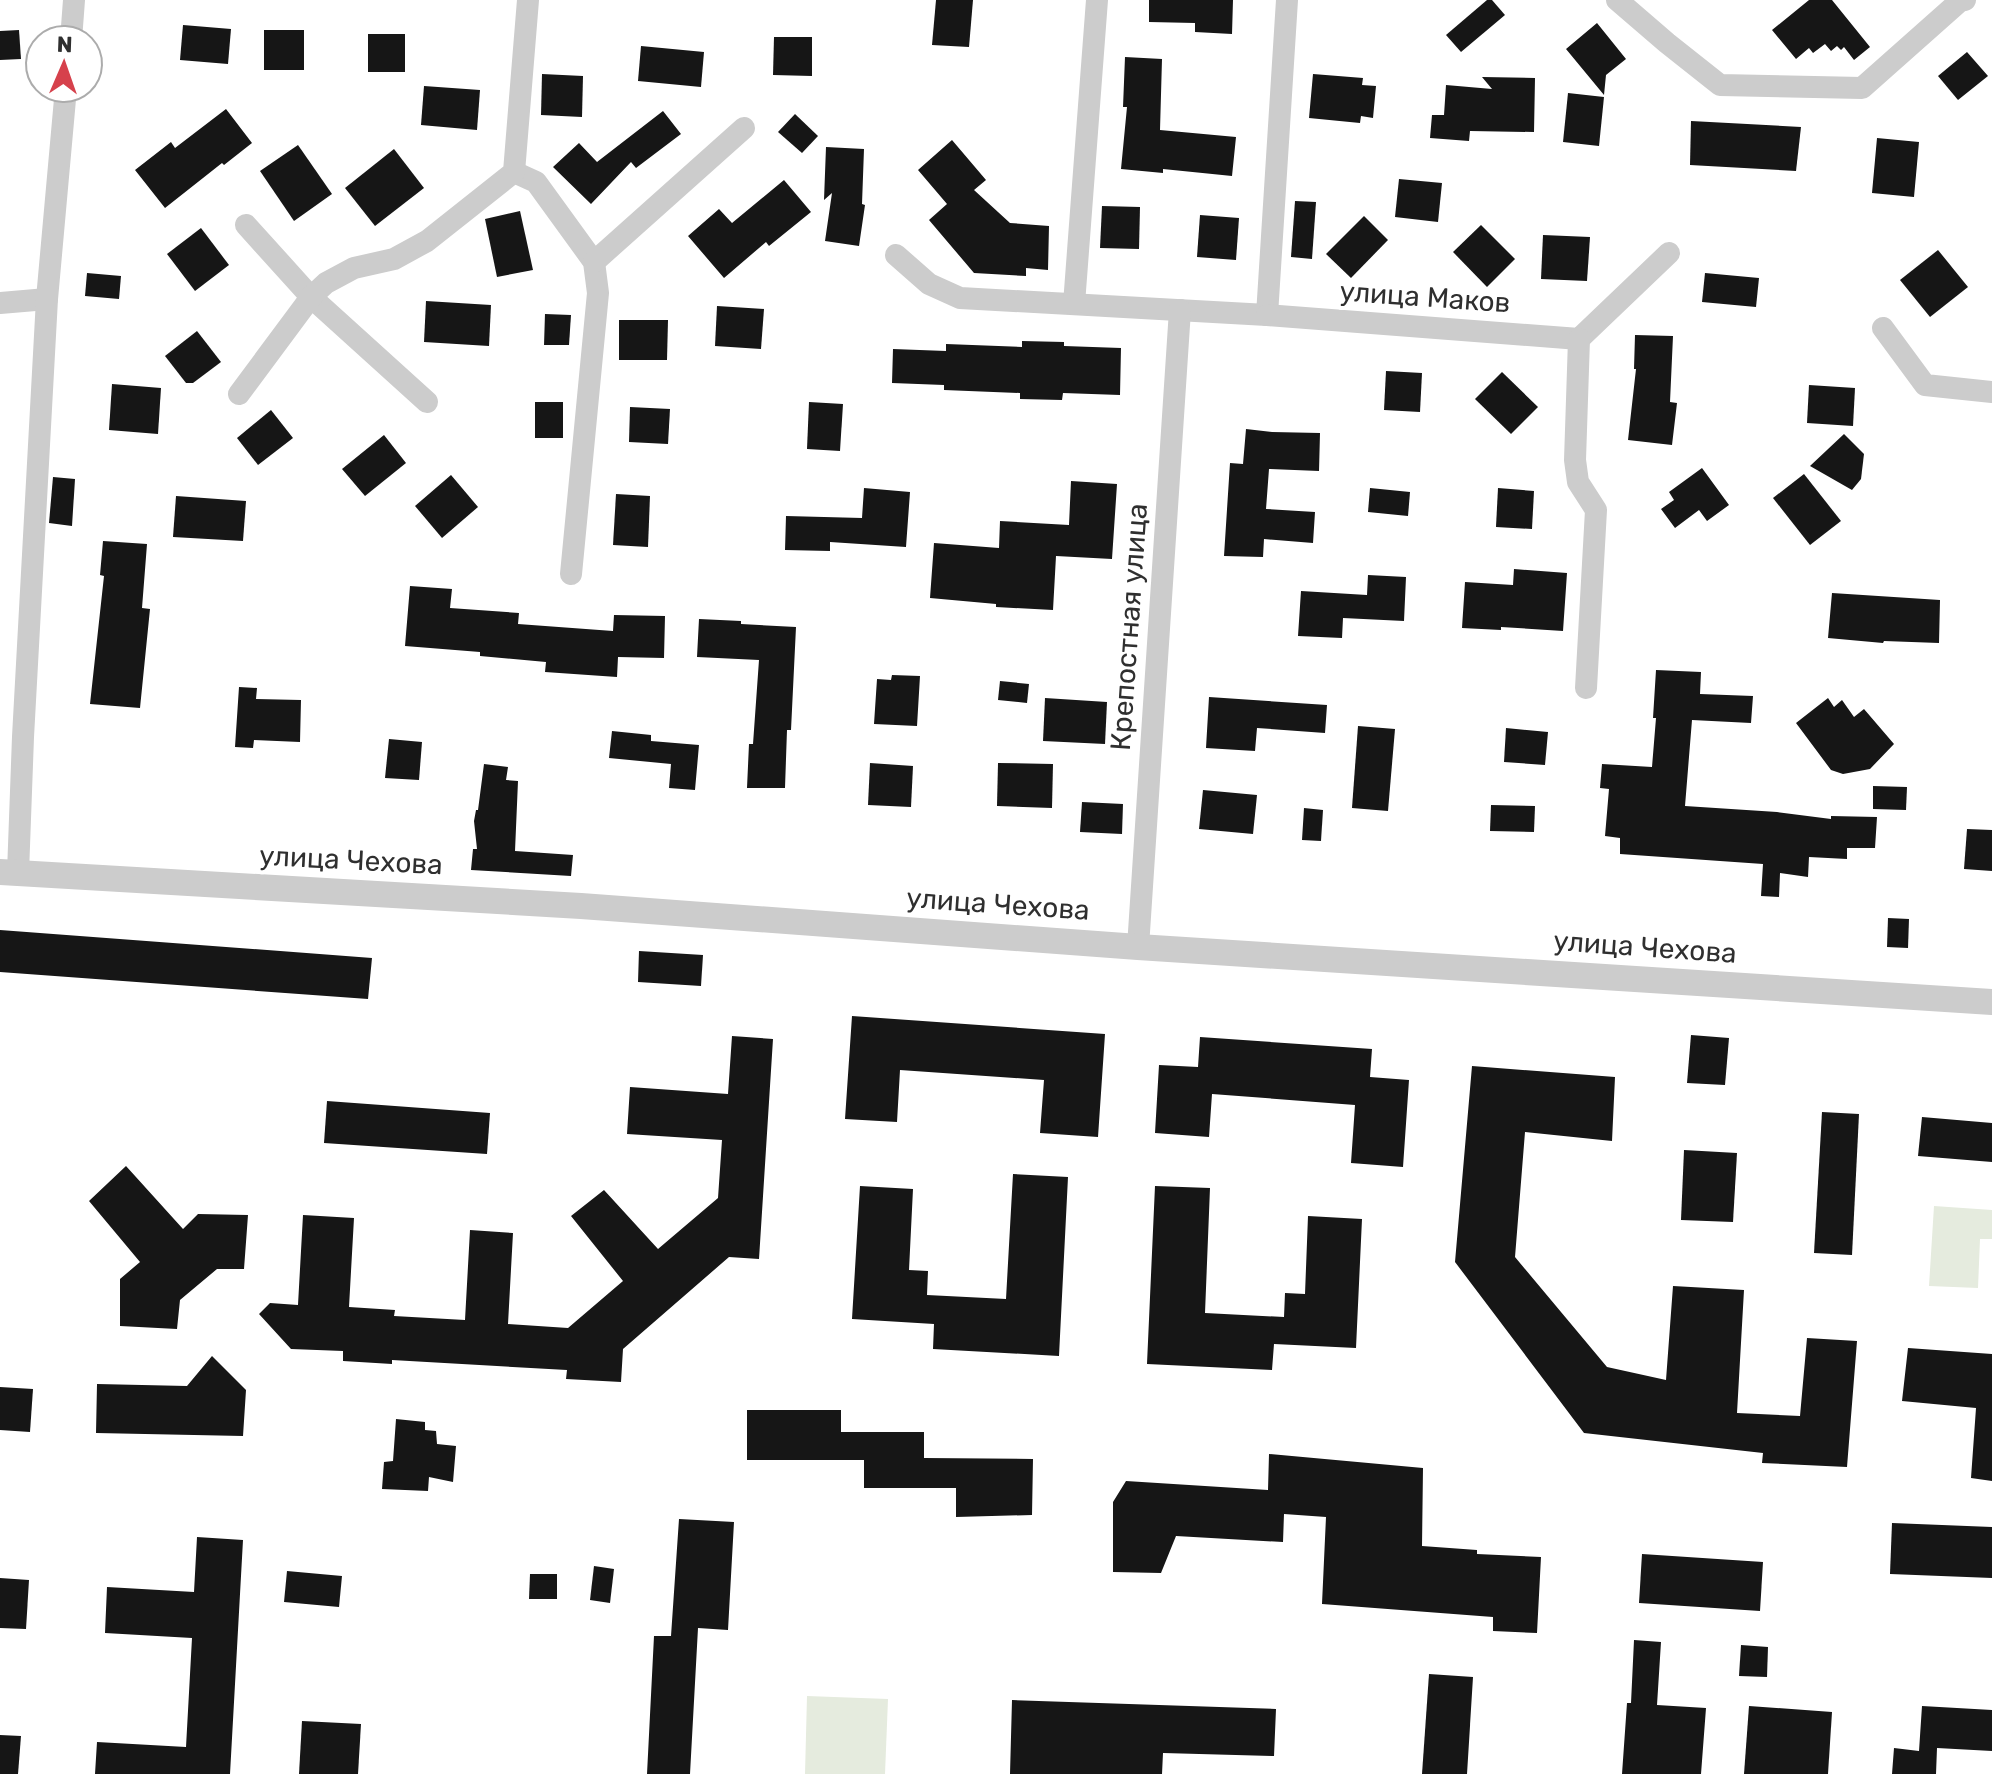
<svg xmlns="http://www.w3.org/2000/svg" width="1992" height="1774" font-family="Rubik,sans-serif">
  <rect width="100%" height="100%" fill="#fff"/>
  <g fill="#e5ebde">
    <polygon points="1934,1206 1992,1210 1992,1239 1980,1239 1978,1288 1929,1286"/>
    <polygon points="807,1696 888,1699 885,1774 805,1774"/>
  </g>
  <g fill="#161616">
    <polygon points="936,0 973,0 969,47 932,45"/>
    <polygon points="1149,0 1233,0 1232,34 1195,32 1195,23 1149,22"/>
    <polygon points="1487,0 1492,0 1505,15 1461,52 1446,35"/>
    <polygon points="1809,0 1832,0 1870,47 1854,60 1844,47 1841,50 1837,46 1831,51 1825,44 1813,53 1809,48 1796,59 1772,30"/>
    <polygon points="1597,23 1626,59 1606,75 1604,95 1566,49"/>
    <polygon points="183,25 231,29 228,64 180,60"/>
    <polygon points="19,30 21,59 0,60 0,31"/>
    <rect x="264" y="30" width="40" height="40"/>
    <rect x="368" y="34" width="37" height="38"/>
    <polygon points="774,37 812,37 812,76 773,75"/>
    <polygon points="641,46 704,52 701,87 638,81"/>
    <polygon points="1967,52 1988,76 1958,100 1938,76"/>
    <polygon points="1125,57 1162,59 1160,130 1236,137 1232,176 1163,169 1163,173 1121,169 1127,107 1123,107"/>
    <polygon points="542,74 583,76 582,117 541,115"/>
    <polygon points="1313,74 1363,78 1362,85 1376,86 1373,118 1361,116 1360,123 1309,118"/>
    <polygon points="1482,77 1535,78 1534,132 1470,131 1469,141 1430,138 1432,115 1444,115 1446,85 1492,89"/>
    <polygon points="424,86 480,90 477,130 421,125"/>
    <polygon points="1568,93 1604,97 1599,146 1563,142"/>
    <polygon points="226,109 252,143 224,165 222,163 165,208 135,170 171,142 175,148"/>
    <polygon points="663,111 681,134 636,168 631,162 591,204 553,167 579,143 597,162"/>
    <polygon points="795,114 818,136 802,153 778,132"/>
    <polygon points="1691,121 1801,127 1796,171 1690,165"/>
    <polygon points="1877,138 1919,142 1914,197 1872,193"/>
    <polygon points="952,140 986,180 974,190 1010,223 1049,226 1048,270 1026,268 1026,276 974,273 929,220 947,204 918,170"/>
    <polygon points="298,145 332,194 294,221 260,171"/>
    <polygon points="826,147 864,149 862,204 865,205 859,246 825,241 832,193 824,200"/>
    <polygon points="394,149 424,188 375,226 345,188"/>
    <polygon points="1399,179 1442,183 1438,222 1395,217"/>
    <polygon points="784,180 811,212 769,246 766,242 724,278 688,236 719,209 732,223"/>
    <polygon points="1295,201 1316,202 1312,259 1291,257"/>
    <polygon points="1102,206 1140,207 1139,249 1100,248"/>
    <polygon points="520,211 533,270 497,277 485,219"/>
    <polygon points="1200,215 1239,218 1236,260 1197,257"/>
    <polygon points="1364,216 1388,240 1351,278 1326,254"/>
    <polygon points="1481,225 1515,259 1487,287 1453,252"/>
    <polygon points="201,228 229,265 195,291 167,254"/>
    <polygon points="1543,235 1590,237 1587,281 1541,279"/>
    <polygon points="1938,250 1968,287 1930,317 1900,280"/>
    <polygon points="87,273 121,276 119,299 85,296"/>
    <polygon points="1705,273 1759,278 1756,307 1702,302"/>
    <polygon points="426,301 491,305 489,346 424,342"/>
    <polygon points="717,306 764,309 761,349 715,346"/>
    <polygon points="545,314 571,315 569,345 544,345"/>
    <polygon points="619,320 668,320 667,360 619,360"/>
    <polygon points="197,331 221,362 193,383 186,383 165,356"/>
    <polygon points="1635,335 1673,336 1670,402 1677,403 1672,445 1628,440 1636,369 1634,369"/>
    <polygon points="1022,341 1064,342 1064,346 1121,348 1120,395 1063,393 1062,400 1020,399 1020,393 944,390 944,385 892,383 893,349 946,351 946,344 1022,347"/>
    <polygon points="1386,371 1422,373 1420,412 1384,410"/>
    <polygon points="1502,372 1538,407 1511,434 1475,399"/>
    <polygon points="112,384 161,388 158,434 109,430"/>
    <polygon points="1809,385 1855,388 1853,426 1807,423"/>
    <rect x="535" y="402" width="28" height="36"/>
    <polygon points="809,402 843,404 840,451 807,449"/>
    <polygon points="630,407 670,409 668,444 629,442"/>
    <polygon points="271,410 293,438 258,465 237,438"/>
    <polygon points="1246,429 1272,432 1320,433 1319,471 1269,469 1266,509 1315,512 1313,543 1264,539 1263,557 1224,556 1230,463 1243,464"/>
    <polygon points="1844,434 1864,454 1861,479 1852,490 1810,466"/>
    <polygon points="384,435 406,463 365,496 342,469"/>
    <polygon points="1702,468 1729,505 1707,521 1699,510 1675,528 1661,509 1674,500 1669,492"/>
    <polygon points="1804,474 1841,521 1810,545 1773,498"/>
    <polygon points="451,475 478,507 442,538 415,506"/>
    <polygon points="53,477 75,479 72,526 49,523"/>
    <polygon points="1071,481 1117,484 1112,559 1056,556 1053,610 996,607 996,604 930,598 934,543 999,548 1000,521 1069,525"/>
    <polygon points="864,488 910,492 906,547 830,542 830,551 785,550 786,516 862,518"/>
    <polygon points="1370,488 1410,492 1408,516 1368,512"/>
    <polygon points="1498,488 1534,491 1532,529 1496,527"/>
    <polygon points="616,494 650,496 648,547 613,545"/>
    <polygon points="176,496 246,501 243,541 173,537"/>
    <polygon points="103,541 147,544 142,608 150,609 140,708 90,704 104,576 100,575"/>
    <polygon points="1514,569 1567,573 1563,631 1501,627 1501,630 1462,628 1465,582 1513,585"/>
    <polygon points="1368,575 1406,577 1404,621 1343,618 1342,638 1298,636 1301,591 1367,595"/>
    <polygon points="410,586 452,589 450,608 519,613 518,624 613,631 614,615 665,616 664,658 618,657 617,677 545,672 546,662 480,656 480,652 405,646"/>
    <polygon points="1832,593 1940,600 1939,643 1884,641 1883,643 1828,638"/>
    <polygon points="699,619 741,621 741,624 796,627 791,730 787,730 785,788 747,788 749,744 753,744 759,660 697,657"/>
    <polygon points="1656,670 1701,672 1700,694 1753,696 1751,723 1692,720 1685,806 1777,812 1831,819 1831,816 1877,817 1875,848 1847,848 1847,859 1809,857 1808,877 1780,873 1779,897 1761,896 1763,864 1620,854 1620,838 1605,836 1609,789 1600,788 1602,764 1652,767 1656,718 1653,718"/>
    <polygon points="892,675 920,676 917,726 874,724 877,679 891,680"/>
    <polygon points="1000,681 1029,684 1027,703 998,700"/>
    <polygon points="239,687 257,688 256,699 301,700 300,742 254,740 253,748 235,747"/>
    <polygon points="1209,697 1327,705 1325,733 1257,728 1255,751 1206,748"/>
    <polygon points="1045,698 1107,702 1105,744 1043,741"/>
    <polygon points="1828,698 1834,707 1842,700 1854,717 1864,709 1894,744 1870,769 1843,774 1831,770 1796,723"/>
    <polygon points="1358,726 1395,729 1388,811 1352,808"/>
    <polygon points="1506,728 1548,732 1545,765 1504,762"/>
    <polygon points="612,731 651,735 651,741 699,745 695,790 669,788 671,764 609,758"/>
    <polygon points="389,739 422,742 419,780 385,778"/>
    <polygon points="870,763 913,766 911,807 868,805"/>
    <polygon points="998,763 1053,764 1052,808 997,806"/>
    <polygon points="484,764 508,767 506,780 518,781 515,851 573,855 571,876 471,870 473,849 477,849 474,821 476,810 478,810"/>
    <polygon points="1873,786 1907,787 1906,810 1873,809"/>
    <polygon points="1203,790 1257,795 1253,834 1199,829"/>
    <polygon points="1082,802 1123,804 1122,834 1080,832"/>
    <polygon points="1491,805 1535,806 1534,832 1490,831"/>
    <polygon points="1304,808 1323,810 1321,841 1302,840"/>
    <polygon points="1967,829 1992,830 1992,871 1964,869"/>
    <polygon points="1888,918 1909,919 1908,948 1887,947"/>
    <polygon points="0,930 372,958 368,999 0,972"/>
    <polygon points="639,951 703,955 701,986 638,982"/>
    <polygon points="852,1016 1105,1034 1098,1137 1040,1133 1044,1080 900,1070 897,1122 845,1119"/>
    <polygon points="1691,1035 1729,1038 1725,1085 1687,1083"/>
    <polygon points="732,1036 773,1039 759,1259 729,1257 623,1349 621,1382 566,1379 567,1370 392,1360 392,1364 343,1361 343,1351 291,1349 259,1314 270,1303 298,1305 303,1215 354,1218 349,1307 395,1310 394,1316 465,1320 470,1230 513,1233 508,1324 568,1328 623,1281 571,1216 604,1190 658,1249 718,1198 722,1140 627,1134 630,1087 728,1094"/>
    <polygon points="1200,1037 1372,1049 1370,1077 1409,1080 1403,1167 1351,1163 1355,1105 1212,1094 1209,1137 1155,1133 1159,1065 1198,1067"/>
    <polygon points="1472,1066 1615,1077 1612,1141 1525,1132 1515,1257 1607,1367 1666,1380 1673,1286 1744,1290 1737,1413 1800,1416 1807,1338 1857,1341 1847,1467 1762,1463 1763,1453 1584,1433 1455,1262"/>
    <polygon points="327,1101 490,1113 487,1154 324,1143"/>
    <polygon points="1822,1112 1859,1114 1852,1255 1814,1253"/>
    <polygon points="1922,1117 1992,1123 1992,1162 1918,1156"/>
    <polygon points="1684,1150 1737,1153 1733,1222 1681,1220"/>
    <polygon points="126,1166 183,1229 198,1214 248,1215 244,1269 217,1269 180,1300 177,1329 120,1326 120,1279 140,1262 89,1201"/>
    <polygon points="1013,1174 1068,1177 1059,1356 933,1349 934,1324 852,1319 860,1186 913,1189 909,1270 928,1271 927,1295 1006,1299"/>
    <polygon points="1155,1186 1210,1188 1205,1313 1284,1317 1285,1293 1305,1294 1308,1216 1362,1219 1356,1348 1274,1344 1272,1370 1147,1364"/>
    <polygon points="1908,1348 1992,1354 1992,1481 1971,1478 1976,1408 1902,1401"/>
    <polygon points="212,1356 246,1390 243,1436 96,1433 97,1384 187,1386"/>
    <polygon points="0,1387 33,1389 30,1432 0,1430"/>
    <polygon points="747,1410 841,1410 841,1432 924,1432 924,1458 1033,1459 1032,1515 956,1517 956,1488 864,1488 864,1460 747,1460"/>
    <polygon points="396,1419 425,1422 425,1430 436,1431 437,1444 456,1446 453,1482 429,1477 428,1491 382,1489 384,1462 393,1461"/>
    <polygon points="1269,1454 1423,1468 1422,1546 1477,1550 1477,1554 1541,1557 1537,1633 1493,1631 1493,1617 1322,1604 1326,1517 1284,1514 1283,1542 1176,1536 1161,1573 1113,1572 1113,1502 1126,1481 1268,1490"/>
    <polygon points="679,1519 734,1522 728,1630 698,1628 690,1774 647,1774 654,1636 671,1636"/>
    <polygon points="1892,1523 1992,1527 1992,1578 1890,1574"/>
    <polygon points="197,1537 243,1540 230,1774 95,1774 97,1742 186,1747 192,1638 105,1633 107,1587 194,1592"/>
    <polygon points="1642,1554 1763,1562 1760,1611 1639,1603"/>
    <polygon points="594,1566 614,1569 610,1603 590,1600"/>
    <polygon points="287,1571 342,1576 339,1607 284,1602"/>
    <polygon points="530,1574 557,1574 557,1599 529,1599"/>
    <polygon points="0,1578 29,1580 26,1629 0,1628"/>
    <polygon points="1634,1640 1661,1642 1657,1705 1706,1708 1701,1774 1622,1774 1627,1703 1631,1703"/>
    <polygon points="1741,1645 1768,1647 1767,1677 1739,1676"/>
    <polygon points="1429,1674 1473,1677 1467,1774 1422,1774"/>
    <polygon points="1012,1700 1276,1709 1274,1756 1163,1753 1162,1774 1010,1774"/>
    <polygon points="1749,1706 1832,1712 1828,1774 1744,1774"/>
    <polygon points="1922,1706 1992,1710 1992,1751 1937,1748 1936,1774 1892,1774 1894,1748 1919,1751"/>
    <polygon points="302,1721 361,1724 358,1774 299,1774"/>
    <polygon points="0,1735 21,1736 18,1774 0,1774"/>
  </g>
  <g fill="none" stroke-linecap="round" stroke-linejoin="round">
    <g stroke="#ccc" stroke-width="22">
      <polyline points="1617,0 1667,43 1720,85 1862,88 1960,1 1965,0"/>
      <polyline points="71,40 74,0"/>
      <polyline points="514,172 536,182 594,262 598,293 571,574"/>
      <polyline points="246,225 311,297 427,402"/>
      <polyline points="896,255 929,284 960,298 1267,315 1287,0"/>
      <polyline points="594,262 744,128"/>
      <polyline points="0,303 47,299"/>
      <polyline points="1074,304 1097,0"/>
      <polyline points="1267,315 1579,339 1669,253"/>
      <polyline points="1883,328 1925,385 1992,392"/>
      <polyline points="1579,339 1575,460 1578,482 1596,510 1586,688"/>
      <polyline points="239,394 311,297 326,283 354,268 394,259 427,241 514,172 528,0"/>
      <polyline points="18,873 23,737 47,299 66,88"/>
      <polyline points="1138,947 1180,310"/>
    </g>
    <polyline stroke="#ccc" stroke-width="26" points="0,872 581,906 1138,947 1992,1002"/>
  </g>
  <g text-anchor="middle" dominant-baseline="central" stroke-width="8" stroke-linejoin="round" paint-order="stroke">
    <g font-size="28" fill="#2f2f2f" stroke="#fff">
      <text transform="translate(1425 297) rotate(4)">улица Маков</text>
      <text transform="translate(1129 627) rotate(-86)">Крепостная улица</text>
      <text transform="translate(351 860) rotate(3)">улица Чехова</text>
      <text transform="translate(998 904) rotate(4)">улица Чехова</text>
      <text transform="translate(1645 947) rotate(4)">улица Чехова</text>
    </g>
  </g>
  <g transform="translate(64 64) rotate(2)"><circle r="38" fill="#ffffff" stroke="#acacac" stroke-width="2"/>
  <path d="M0-6L14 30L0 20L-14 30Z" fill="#d6414c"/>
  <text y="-12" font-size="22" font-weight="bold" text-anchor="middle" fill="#2f2f2f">N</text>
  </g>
</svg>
